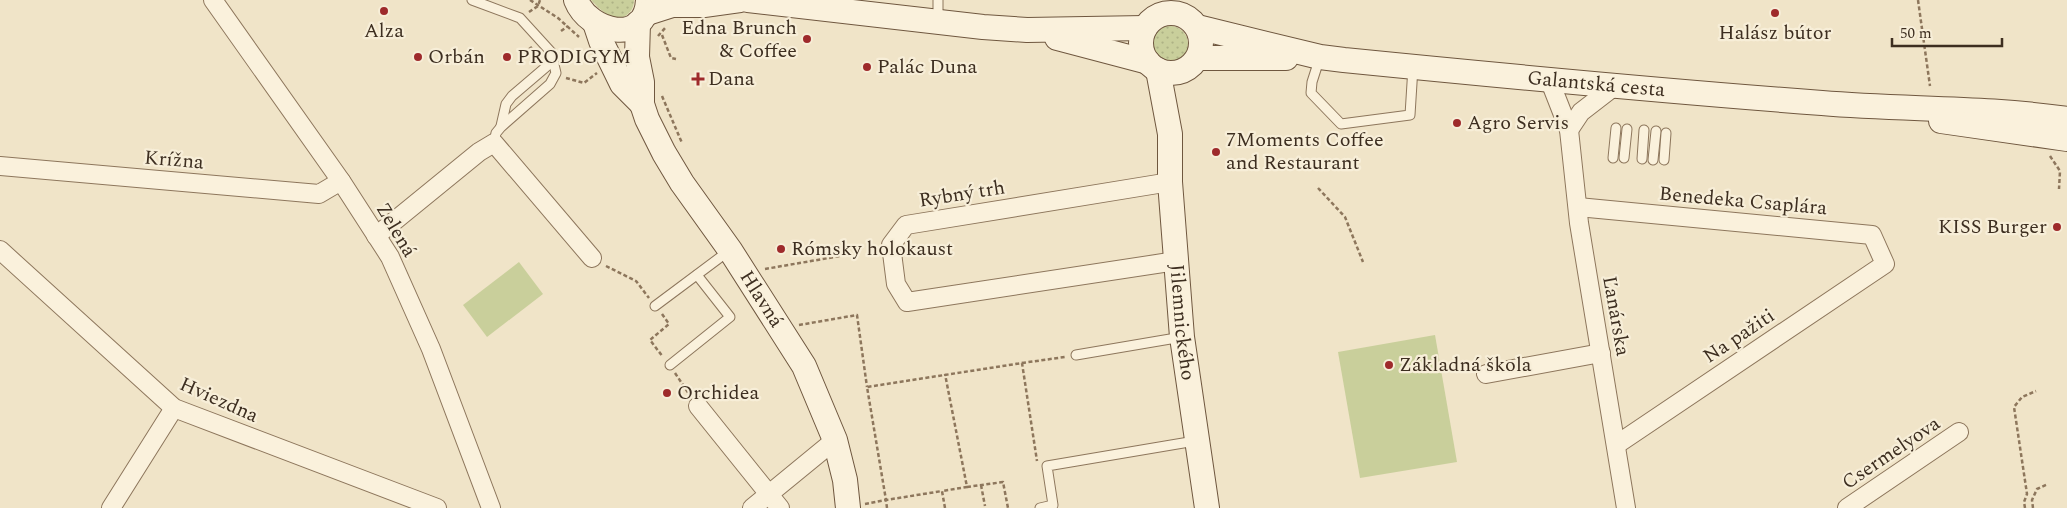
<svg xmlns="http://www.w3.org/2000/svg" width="2067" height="508" font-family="Spectral,serif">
  <defs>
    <pattern id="grass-dots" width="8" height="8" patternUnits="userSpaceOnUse" patternTransform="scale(1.25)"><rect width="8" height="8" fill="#c9cf9b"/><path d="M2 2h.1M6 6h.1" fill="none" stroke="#aeb285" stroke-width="1.8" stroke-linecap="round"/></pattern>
  </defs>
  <rect width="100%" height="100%" fill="#f0e4c8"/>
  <g fill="url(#grass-dots)">
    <path d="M591,0h43c0,6 -2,10 -6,14 -14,12 -28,-5 -37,-14z"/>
    <circle cx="1170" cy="44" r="18"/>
  </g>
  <g fill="#c9cf9b">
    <polygon points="519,262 543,294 487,337 463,305"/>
    <polygon points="1435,335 1457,462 1360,478 1338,352"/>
  </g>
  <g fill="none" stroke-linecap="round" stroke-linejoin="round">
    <defs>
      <g id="lane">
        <polyline points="472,0 520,18 551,52 556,73 550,84 501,127 496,133 494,143"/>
        <polyline points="938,20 938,0"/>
        <polyline points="1320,57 1312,82 1311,93 1341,124 1410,115 1413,67"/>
        <polyline points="501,126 506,104 512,96 553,61"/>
        <polyline points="1613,158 1616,128"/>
        <polyline points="1624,158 1627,129"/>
        <polyline points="1642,159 1644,130"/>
        <polyline points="1653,160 1656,131"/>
        <polyline points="1664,160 1666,133"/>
        <polyline points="655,306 730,250"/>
        <polyline points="1076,355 1182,337"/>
        <polyline points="670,365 730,317 697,275"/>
        <polyline points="1040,508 1053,505 1047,466 1195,441"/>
      </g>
      <g id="street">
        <polyline points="213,0 341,181 390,257 431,349 491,508"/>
        <polyline points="1549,79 1569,130 1579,223 1626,508"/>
        <polyline points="1569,130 1581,112 1616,85"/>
        <polyline points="0,166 319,194 341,181"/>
        <polyline points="1170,182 906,225 891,245 896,284 907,302 1176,261"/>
        <polyline points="1578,207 1872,235 1885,264 1616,445"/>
        <polyline points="376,236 479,152 494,143 592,258"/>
        <polyline points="0,250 174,408 437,508"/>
        <polyline points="1486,374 1601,353"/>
        <polyline points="698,406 780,508"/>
        <polyline points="111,508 174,408"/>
        <polyline points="752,508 835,440"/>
        <polyline points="1847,508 1959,432"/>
      </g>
      <g id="secondary">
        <path d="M576,0c13,33 70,46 72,0"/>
        <polyline points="748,0 983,27 1027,30 1145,28"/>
        <circle cx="1171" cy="43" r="30"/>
        <polyline points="647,13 672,5 704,5 740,0"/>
        <polyline points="595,23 601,41 622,84 642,104"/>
        <path id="s1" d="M638,23l-1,34 5,25v22l5,15 17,34 18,30 48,67 74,116 31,74 10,40 3,28"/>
        <path id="s2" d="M1197,27l123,30 24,3c160,16 319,31 478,43 82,7 164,4 245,16"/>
        <polyline points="1057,38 1148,62"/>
        <polyline points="1198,58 1286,58"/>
        <path id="s3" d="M1158,70l12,64v48l12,155 25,171"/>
        <polyline points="1941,121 2067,139"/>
      </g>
    </defs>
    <use href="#lane" stroke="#8d765c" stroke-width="11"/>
    <use href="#street" stroke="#8d765c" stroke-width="20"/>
    <use href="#secondary" stroke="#6f573f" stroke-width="26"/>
    <g stroke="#8d765c" stroke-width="2.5" stroke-dasharray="4 2.5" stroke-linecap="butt">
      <polyline points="530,0 558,18 579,37"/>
      <polyline points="1918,0 1930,86"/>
      <polyline points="529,12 538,6 540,0"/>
      <polyline points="561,31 568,26"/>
      <polyline points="662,35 671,58 676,59"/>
      <polyline points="658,36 666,27"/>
      <polyline points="524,53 532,47"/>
      <polyline points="566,78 584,83 597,73"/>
      <polyline points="662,96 682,143"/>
      <polyline points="2050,156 2060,171 2059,189"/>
      <polyline points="1318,188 1345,217 1363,262"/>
      <polyline points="606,266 636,281 649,298"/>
      <polyline points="765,269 846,255"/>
      <polyline points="662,314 669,324 650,340 663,357"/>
      <polyline points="799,325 857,315 867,387"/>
      <polyline points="1022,363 1065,357"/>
      <polyline points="675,373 689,394"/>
      <polyline points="981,485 985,506"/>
      <polyline points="967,487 1003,482 1008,508"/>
      <polyline points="865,504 886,500 867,387 1022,363 1037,461"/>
      <polyline points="887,508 886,500 942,491"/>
      <polyline points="945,508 942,491 967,487 945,374"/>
      <polyline points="2025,508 2024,502 2027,494 2014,407 2022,397 2036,391"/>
      <polyline points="2033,508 2032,500 2037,489 2048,484"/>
    </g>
    <use href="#lane" stroke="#faf1dc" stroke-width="9"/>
    <use href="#street" stroke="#faf1dc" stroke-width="18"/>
    <use href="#secondary" stroke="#faf1dc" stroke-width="24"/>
  </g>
  <g fill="#9e2a2b" stroke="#f7eed8" stroke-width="2">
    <circle cx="384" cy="11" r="5"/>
    <circle cx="1775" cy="13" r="5"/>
    <circle cx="807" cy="39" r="5"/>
    <circle cx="418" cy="57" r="5"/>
    <circle cx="507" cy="57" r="5"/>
    <circle cx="867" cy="67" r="5"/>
    <path d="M695.5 71.5h5v5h5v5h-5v5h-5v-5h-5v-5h5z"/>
    <circle cx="1457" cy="123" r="5"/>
    <circle cx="1216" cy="152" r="5"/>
    <circle cx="2057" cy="227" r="5"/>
    <circle cx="781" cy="249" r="5"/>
    <circle cx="1389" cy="365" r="5"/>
    <circle cx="667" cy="393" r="5"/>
  </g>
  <g text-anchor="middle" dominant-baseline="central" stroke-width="4.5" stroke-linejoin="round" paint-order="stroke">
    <g font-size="20" fill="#3d2e20" stroke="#f7eed8" text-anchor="start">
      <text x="797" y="28" text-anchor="end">Edna Brunch<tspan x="797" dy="23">&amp; Coffee</tspan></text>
      <text x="384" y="31" text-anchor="middle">Alza</text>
      <text x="1775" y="33" text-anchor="middle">Halász bútor</text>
      <text x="428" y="57">Orbán</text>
      <text x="517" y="57">PRODIGYM</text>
      <text x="877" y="67">Palác Duna</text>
      <text x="708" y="79">Dana</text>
      <text x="1467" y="123">Agro Servis</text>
      <text x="1226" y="140">7Moments Coffee<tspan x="1226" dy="23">and Restaurant</tspan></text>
      <text x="2047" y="227" text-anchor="end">KISS Burger</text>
      <text x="791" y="249">Rómsky holokaust</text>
      <text x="1399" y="365">Základná škola</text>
      <text x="677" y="393">Orchidea</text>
    </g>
    <g font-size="20" fill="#3d2e20" stroke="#f7eed8">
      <text stroke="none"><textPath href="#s2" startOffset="404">Galantská cesta</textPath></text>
      <text transform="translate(174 160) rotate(5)">Krížna</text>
      <text transform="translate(962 194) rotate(-9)">Rybný trh</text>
      <text transform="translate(1743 201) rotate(5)">Benedeka Csaplára</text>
      <text transform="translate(396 230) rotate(59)">Zelená</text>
      <text stroke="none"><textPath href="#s1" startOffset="311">Hlavná</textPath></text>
      <text transform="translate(1616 316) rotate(80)">Ľanárska</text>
      <text stroke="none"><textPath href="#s3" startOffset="254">Jilemnického</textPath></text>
      <text transform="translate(1739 336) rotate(-34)">Na pažiti</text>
      <text transform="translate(219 400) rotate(24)">Hviezdna</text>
      <text transform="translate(1891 453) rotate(-34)">Csermelyova</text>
    </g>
  </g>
  <path d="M1892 38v8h110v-8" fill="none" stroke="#3d2e20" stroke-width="2.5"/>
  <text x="1900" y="38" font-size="15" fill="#3d2e20" stroke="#f7eed8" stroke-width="4" paint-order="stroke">50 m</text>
</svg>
